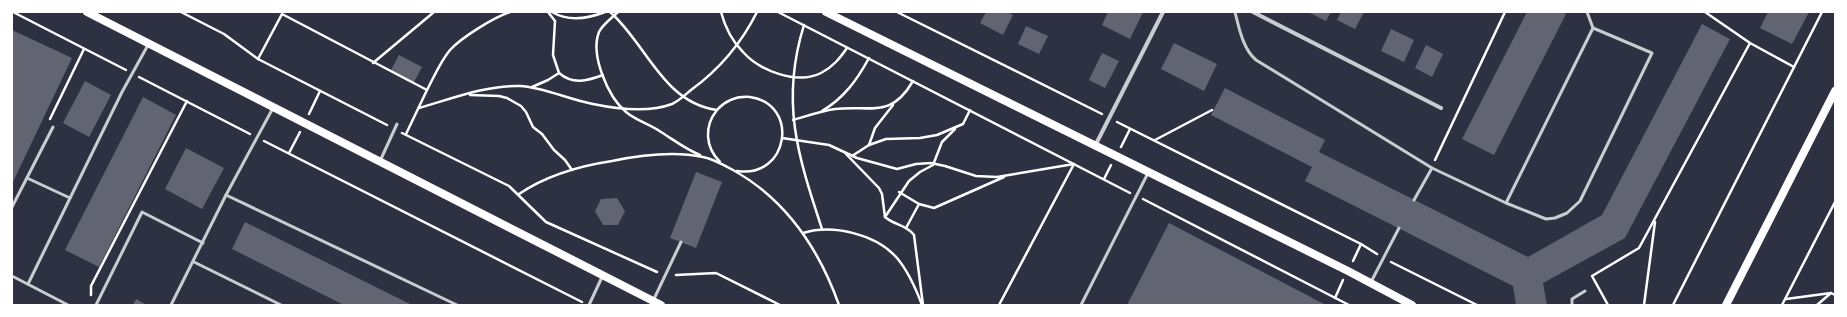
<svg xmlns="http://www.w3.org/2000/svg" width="1847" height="317" font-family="Raleway,sans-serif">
  <rect width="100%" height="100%" fill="#2d3142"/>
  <g fill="#626471">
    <polygon points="986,12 1007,12 1013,15 1003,35 980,23"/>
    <polygon points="1108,12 1143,12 1130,39 1102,25"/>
    <polygon points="1308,12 1331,12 1326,21"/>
    <polygon points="1341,12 1364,12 1355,29 1337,20"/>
    <polygon points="1527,12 1561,12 1566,14 1494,155 1462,139"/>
    <polygon points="1768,12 1809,12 1792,44 1760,28"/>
    <polygon points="1702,24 1730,39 1625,238 1543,283 1547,305 1516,305 1513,286 1305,181 1312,167 1211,115 1225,88 1325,140 1319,152 1528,257 1602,215"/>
    <polygon points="1026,26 1048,36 1039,54 1018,44"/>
    <polygon points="1391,29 1414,40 1404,62 1381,51"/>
    <polygon points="12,30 72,58 12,184"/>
    <polygon points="1174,43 1217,64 1204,91 1161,69"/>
    <polygon points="1426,45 1443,54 1432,77 1415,68"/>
    <polygon points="1102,53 1119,61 1105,88 1089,80"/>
    <polygon points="399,55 422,67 413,84 390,72"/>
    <polygon points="85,81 111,95 89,137 63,123"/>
    <polygon points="143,97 176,115 99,267 65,250"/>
    <polygon points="186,148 224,168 202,209 165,189"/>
    <polygon points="696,172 722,182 696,248 670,238"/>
    <polygon points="617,198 625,211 618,225 603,225 595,211 601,199"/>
    <polygon points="245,222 412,305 344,305 232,249"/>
    <polygon points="1169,223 1326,305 1127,305"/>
    <polygon points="136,299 147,305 133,305"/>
  </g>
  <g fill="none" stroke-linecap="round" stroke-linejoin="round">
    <g stroke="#fff" stroke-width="2.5">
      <polyline points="13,12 126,70"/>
      <polyline points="181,12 224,34 258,59 387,125"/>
      <path d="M552,12c17,10 35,7 53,0"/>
      <path d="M610,12c36,31 53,91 107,98 9,-10 20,-14 33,-13 50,7 39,82 -13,74"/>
      <path d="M618,12c-6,6 -15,12 -19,20 -9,23 9,65 27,80 11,9 23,12 35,20 13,8 24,17 39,23"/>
      <path d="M721,12c4,15 11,29 22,40 17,19 54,33 78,21 12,-6 19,-15 26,-25"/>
      <polyline points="778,12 1130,193"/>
      <polyline points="897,12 1102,114"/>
      <polyline points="1705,12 1750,43 1794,67"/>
      <path d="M804,25c-24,77 -6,131 18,204"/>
      <polyline points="258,59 282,14 427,90 406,134"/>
      <polyline points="373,63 434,12"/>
      <path d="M559,73c14,12 28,8 44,2"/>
      <polyline points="139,77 250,134"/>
      <polyline points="532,87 548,80 559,73 553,55 555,21 548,12"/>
      <path d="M427,90c7,-13 13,-28 23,-40 12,-13 43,-32 60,-38"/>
      <polyline points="470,95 499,96 507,98 521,106 526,112 533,127 542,134 554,150 565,160 572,170"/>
      <path d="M419,108c32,-9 67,-23 101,-22 23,1 50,14 73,18 24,5 55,9 79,0 7,-3 13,-9 19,-14 29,-21 50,-46 66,-78"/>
      <path d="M717,110c-13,16 -12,37 3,52"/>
      <path d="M822,111c22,-13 35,-31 47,-53"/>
      <polyline points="309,114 320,91"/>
      <polyline points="50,119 84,49"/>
      <path d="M793,120c14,-4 28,-9 42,-11 36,-4 56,10 78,-28"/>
      <polyline points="1117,122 1361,244 1377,254"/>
      <polyline points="402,133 509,186 546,222 657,272"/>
      <polyline points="782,138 829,145 857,158 897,169 916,164 931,163 945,166 976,176 997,177 1074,164"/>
      <polyline points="1155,140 1212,110"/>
      <polyline points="264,141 582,302"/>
      <polyline points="869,145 875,128 893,105"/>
      <polyline points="1121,147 1130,129"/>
      <polyline points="289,153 300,132"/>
      <path d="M846,154l33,34 3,6 3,23c9,8 22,8 29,18l9,70"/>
      <polyline points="852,156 869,145 886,139 920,138 937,135 963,124 970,110"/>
      <polyline points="1435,160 1505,12"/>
      <polyline points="1104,179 1111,165"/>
      <polyline points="899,192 919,204 934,208 1004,177"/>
      <path d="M519,194c28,-19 60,-28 93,-33 29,-6 62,-10 91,-4 10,2 21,8 30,13 54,30 86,79 106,135"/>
      <polyline points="1143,199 1349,305"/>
      <polyline points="885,217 909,181 920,172 933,165 942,142 955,129"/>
      <polyline points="906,228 919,204"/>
      <path d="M803,233c30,-9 73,1 94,25 11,13 19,31 25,47"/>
      <polyline points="1353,261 1361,244"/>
      <polyline points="1391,262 1477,305"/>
      <polyline points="676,275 716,273 780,305"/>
      <polyline points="91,295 91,286 187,101"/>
      <polyline points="1335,298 1343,280"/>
      <polyline points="1786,299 1831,293"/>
      <polyline points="999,305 1074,164"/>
      <polyline points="1608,305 1592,276 1639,248 1750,43"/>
      <polyline points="1644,305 1655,222"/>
      <polyline points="1673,305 1822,12"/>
      <polyline points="1782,305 1835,202"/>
      <polyline points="1817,305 1831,293 1835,295"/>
    </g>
    <g stroke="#caccd0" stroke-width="3">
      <path d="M1235,12c4,16 8,37 21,48l176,108 74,35 40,16 9,-1 12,-5 13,-12 72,-148 -59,-25 -87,175"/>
      <polyline points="1587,12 1593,28"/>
      <polyline points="380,161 397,124"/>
      <polyline points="27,178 70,198"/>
      <polyline points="226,195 457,305"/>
      <polyline points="1414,200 1432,168"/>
      <polyline points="12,207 53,127"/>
      <polyline points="194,262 281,305"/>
      <polyline points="12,276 68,305"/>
      <polyline points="1371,282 1399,228"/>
      <polyline points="28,284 122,92 148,45"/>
      <polyline points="653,301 681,242"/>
      <polyline points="96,305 142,212 203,243"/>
      <polyline points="171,305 226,195 273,108"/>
      <polyline points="589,305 603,275"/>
      <polyline points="1081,305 1148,173"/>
      <polyline points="1572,305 1572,299 1585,291"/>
    </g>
    <g stroke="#caccd0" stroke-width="4">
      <polyline points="1253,12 1441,108"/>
      <polyline points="1095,146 1163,12"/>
    </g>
    <g stroke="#fff" stroke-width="8">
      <polyline points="87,12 661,305"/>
      <polyline points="826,12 1348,271 1412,305"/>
      <polyline points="1726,305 1835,91"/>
    </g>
  </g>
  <rect width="1847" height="317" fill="none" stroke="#ffffff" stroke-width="26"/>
</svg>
